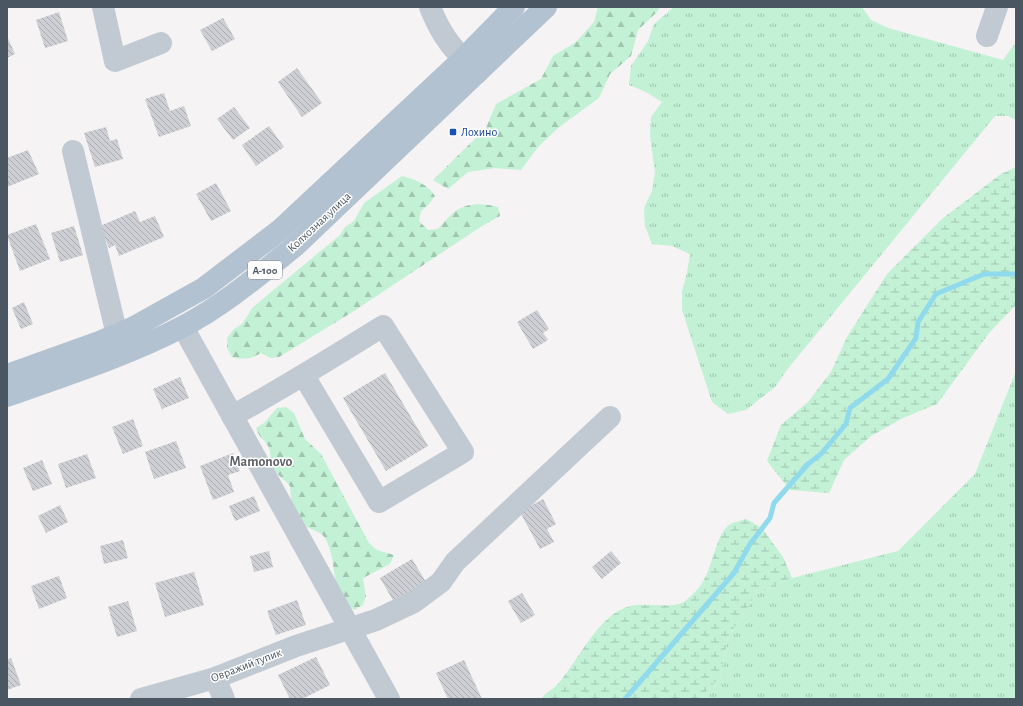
<svg xmlns="http://www.w3.org/2000/svg" width="1023" height="706" font-family="'Alegreya Sans',sans-serif">
  <defs>
    <pattern id="grass-tufts" width="24" height="20" patternUnits="userSpaceOnUse"><rect width="24" height="20" fill="#c3f1d5"/><path d="M3 7l-1-3M5 7V3M7 7l1-3M15 17l-1-3M17 17v-4M19 17l1-3" fill="none" stroke="#a0c6b0"/></pattern>
    <pattern id="forest-firs" width="22" height="20" patternUnits="userSpaceOnUse"><rect width="22" height="20" fill="#c3f1d5"/><path d="M5 1l3.5 6h-7zM16 11l3.5 6h-7z" fill="#a0c6b0"/></pattern>
    <pattern id="wetland-marsh" width="20" height="14" patternUnits="userSpaceOnUse"><rect width="20" height="14" fill="#c3f1d5"/><path d="M1 5h8M5 5V1M11 12h8M15 12V8" fill="none" stroke="#a0c6b0"/></pattern>
    <pattern id="building-back-hatch" width="6" height="6" patternUnits="userSpaceOnUse"><rect width="6" height="6" fill="#cdcfd5"/><path d="M-1 5l2 2M0 0l6 6M5-1l2 2" fill="none" stroke="#a8abb0"/></pattern>
  </defs>
  <rect width="100%" height="100%" fill="#f5f3f3"/>
  <g fill="url(#grass-tufts)">
    <polygon points="674,7 862,7 871,20 888,28 1003,60 1016,42 1016,120 1008,116 995,116 786,371 775,387 746,410 728,414 712,402 682,310 682,291 687,273 690,254 672,246 652,244 645,226 644,208 652,191 655,173 650,135 651,117 662,102 646,92 629,85 631,66 648,41 654,24"/>
    <polygon points="1016,371 1016,699 699,699 720,677 728,637 756,594 792,578 898,551 975,474"/>
  </g>
  <g fill="url(#forest-firs)">
    <polygon points="598,7 660,7 657,12 638,30 631,56 610,74 599,98 558,128 538,147 521,170 495,168 468,172 448,189 433,180 486,128 496,104 541,79 553,56 576,42 594,22"/>
    <path d="M402,176c13,3 25,8 33,20l-6,8 -8,7 -2,10 9,9 10,-1c5,-5 9,-11 15,-16 13,-11 30,-10 45,-6l2,9 -18,10 -128,85 -75,46 -9,1 -9,-5c-10,6 -17,7 -29,4l-5,-9v-10l7,-9 8,-5 11,-17 87,-72 5,-8 9,-6 10,-18z"/>
    <path d="M286,407l8,6 11,26 16,15 48,89 8,7 17,5 -4,9 -27,14 3,18 -3,9 -9,5c-27,-20 -15,-46 -28,-70 -4,-8 -9,-8 -17,-12 -16,-9 -18,-25 -19,-42 -6,-7 -15,-12 -18,-21 -2,-7 -1,-13 -4,-19 -4,-7 -9,-8 -12,-18l8,-5 13,-15z"/>
  </g>
  <g fill="url(#wetland-marsh)">
    <polygon points="1016,167 1015,306 989,333 937,404 903,418 871,436 844,460 829,493 790,490 767,461 781,425 808,402 831,372 847,337 887,274 942,219 1001,174"/>
    <path d="M746,519l16,9 21,29 9,21 -36,16 -28,43 -8,40 -21,22h-158c4,-6 11,-9 16,-14 21,-23 41,-71 73,-79 15,-4 40,3 54,-4 4,-3 8,-7 11,-10 19,-18 18,-55 34,-67 4,-3 12,-4 17,-6z"/>
  </g>
  <g fill="none" stroke-linecap="round" stroke-linejoin="round">
    <polyline stroke="#90daee" stroke-width="5" points="625,699 734,573 750,544 770,518 774,503 808,464 821,454 846,424 850,408 888,379 916,338 918,322 936,294 984,274 1016,274"/>
  </g>
  <g fill="url(#building-back-hatch)">
    <polygon points="59,12 68,41 45,48 36,20"/>
    <polygon points="223,18 235,39 212,51 200,30"/>
    <polygon points="7,36 15,54 7,58"/>
    <polygon points="297,68 322,103 302,117 278,82"/>
    <polygon points="164,93 170,111 184,106 191,126 159,137 145,99"/>
    <polygon points="234,107 250,128 233,140 217,119"/>
    <polygon points="269,126 284,147 256,166 242,145"/>
    <polygon points="106,127 110,141 117,139 123,159 95,167 84,133"/>
    <polygon points="28,150 39,174 7,187 7,158"/>
    <polygon points="216,183 231,211 211,221 196,194"/>
    <polygon points="135,211 140,222 155,216 164,237 119,256 115,245 109,248 100,226"/>
    <polygon points="36,224 50,259 20,271 7,235"/>
    <polygon points="74,226 83,255 60,262 51,233"/>
    <polygon points="24,302 33,324 21,329 12,308"/>
    <polygon points="537,310 549,329 543,333 548,340 533,349 517,322"/>
    <polygon points="385,373 428,446 386,471 343,398"/>
    <polygon points="180,377 189,398 162,409 153,389"/>
    <polygon points="133,419 143,446 123,454 112,427"/>
    <polygon points="176,441 186,468 154,479 145,452"/>
    <polygon points="233,453 240,471 228,475 234,492 213,500 200,466"/>
    <polygon points="87,454 96,478 66,488 58,464"/>
    <polygon points="42,460 52,484 33,491 23,468"/>
    <polygon points="254,496 260,511 235,521 229,506"/>
    <polygon points="543,499 556,524 547,529 554,542 540,549 520,512"/>
    <polygon points="60,505 68,522 46,533 38,516"/>
    <polygon points="123,540 128,558 104,564 100,546"/>
    <polygon points="269,551 273,567 254,572 250,556"/>
    <polygon points="611,551 621,563 602,579 592,567"/>
    <polygon points="412,559 426,582 394,602 380,578"/>
    <polygon points="194,572 204,605 165,617 155,583"/>
    <polygon points="59,576 67,598 39,609 31,586"/>
    <polygon points="522,593 535,615 521,623 508,601"/>
    <polygon points="297,600 306,625 276,635 267,611"/>
    <polygon points="128,601 137,631 117,637 108,607"/>
    <polygon points="316,657 330,685 302,699 290,699 278,675"/>
    <polygon points="11,658 21,685 7,690 7,660"/>
    <polygon points="464,660 482,699 448,699 436,673"/>
  </g>
  <g fill="none" stroke-linecap="round" stroke-linejoin="round">
    <g stroke="#c1cad2" stroke-width="22">
      <polyline points="103,7 115,61 161,43"/>
      <path d="M430,7c12,31 24,43 47,66"/>
      <polyline points="987,36 997,7"/>
      <polyline points="73,151 117,335"/>
      <polyline points="183,327 389,699"/>
      <path d="M232,416c52,-28 101,-59 151,-90l80,126 -84,50 -75,-126"/>
      <polyline points="215,678 224,699"/>
      <polyline points="141,699 215,678 296,646 376,620 414,602 441,582 455,562 610,417"/>
    </g>
    <g stroke="#b3c2d1" stroke-width="22">
      <polyline points="7,375 99,342 134,327 204,288 280,230 463,59 514,7"/>
      <path d="M7,396c59,-21 119,-40 175,-69 41,-21 77,-52 113,-81l251,-239"/>
    </g>
  </g>
  <rect fill="#1a4fb4" stroke="#fff" stroke-width="1.5" x="449" y="128" width="8" height="8" rx="2"/>
  <g text-anchor="middle" dominant-baseline="central" stroke-width="3" stroke-linejoin="round" paint-order="stroke">
    <rect fill="#fff" stroke="#808990" stroke-width="1" x="248" y="261" width="34" height="18" rx="3"/>
    <g font-size="11" font-weight="bold" fill="#4a5661">
      <text x="265" y="270">А-100</text>
    </g>
    <g font-size="12" fill="#164399" stroke="#fff" text-anchor="start">
      <text x="461" y="132">Лохино</text>
    </g>
    <g font-size="12" fill="#4a5661" stroke="#fff">
      <text transform="translate(319 222) rotate(-43)">Колхозная улица</text>
      <text transform="translate(246 665) rotate(-21)">Овражий тупик</text>
    </g>
    <g font-size="14" font-weight="bold" fill="#5f6368" stroke="#fff">
      <text x="261" y="462">Mamonovo</text>
    </g>
  </g>
  <rect width="1023" height="706" fill="none" stroke="#4a5661" stroke-width="16"/>
</svg>
